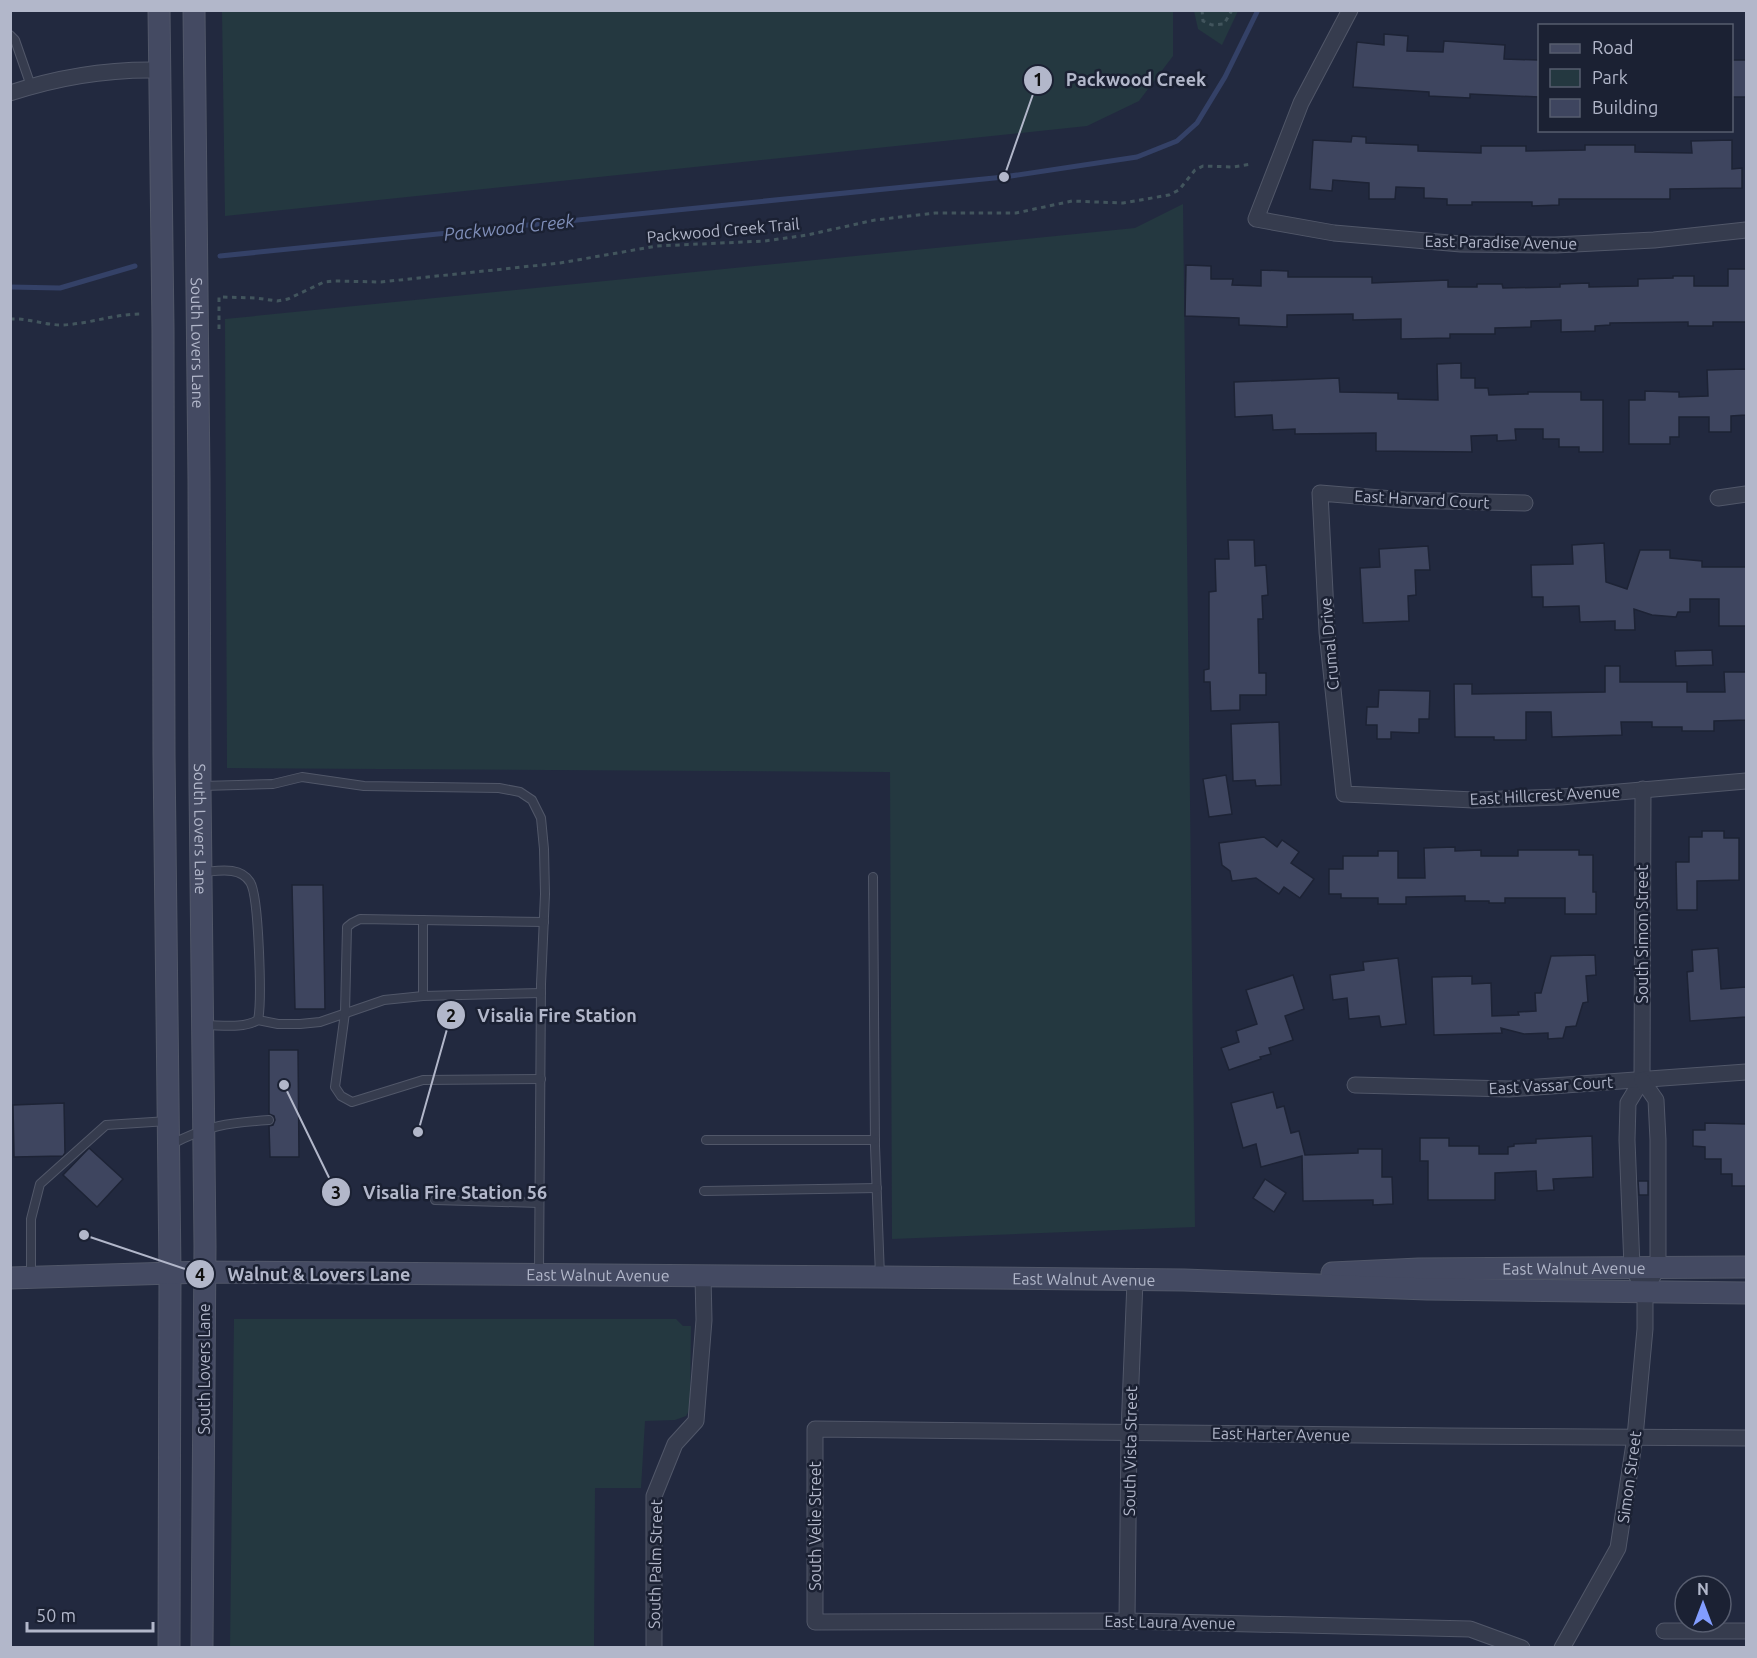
<svg xmlns="http://www.w3.org/2000/svg" width="1757" height="1658" font-family="Ubuntu,sans-serif">
  <rect width="100%" height="100%" fill="#22293f"/>
  <g fill="#243840">
    <polygon points="1173,11 1173,56 1139,101 1087,126 225,216 222,11"/>
    <polygon points="1194,11 1238,11 1222,45 1198,29"/>
    <polygon points="1183,204 1195,1227 892,1239 890,772 227,768 225,319 1135,228"/>
    <polygon points="234,1319 676,1319 683,1326 691,1326 690,1409 686,1416 675,1420 645,1421 641,1488 595,1488 594,1647 230,1648"/>
  </g>
  <g fill="none" stroke-linecap="round" stroke-linejoin="round">
    <g stroke="#344167" stroke-width="5">
      <polyline points="220,256 1004,177 1137,157 1177,141 1197,123 1225,77 1258,10"/>
      <polyline points="10,287 60,288 135,266"/>
    </g>
  </g>
  <g fill="#3e455f" stroke="#1d2335" stroke-width="1.5">
    <polygon points="1384,34 1408,36 1407,51 1443,52 1444,41 1505,45 1504,59 1539,60 1539,97 1470,94 1470,98 1429,96 1429,92 1353,87 1357,42 1384,45"/>
    <rect x="1731" y="60" width="15" height="37"/>
    <polygon points="1352,136 1366,137 1366,143 1418,145 1418,151 1481,153 1481,146 1526,146 1526,151 1585,150 1585,145 1635,145 1635,152 1692,153 1691,141 1732,140 1732,169 1742,168 1742,188 1670,189 1670,199 1559,199 1559,205 1532,206 1532,202 1472,202 1472,205 1447,205 1447,199 1424,198 1424,188 1396,187 1395,199 1369,199 1369,183 1333,180 1332,191 1310,189 1313,140 1351,142"/>
    <polygon points="1186,265 1211,266 1211,279 1233,279 1232,285 1261,286 1261,270 1288,271 1288,277 1372,277 1372,283 1448,280 1448,287 1477,287 1477,284 1502,284 1503,288 1560,287 1560,284 1589,283 1589,287 1638,286 1638,279 1673,278 1673,276 1694,276 1694,286 1728,286 1728,269 1746,269 1746,322 1713,322 1713,326 1688,326 1688,322 1610,323 1610,325 1595,326 1595,331 1561,332 1561,320 1531,321 1531,327 1495,328 1495,334 1450,334 1450,338 1401,339 1401,319 1353,320 1353,314 1287,315 1287,327 1239,325 1239,318 1185,316"/>
    <polygon points="1461,363 1461,378 1475,378 1475,388 1488,388 1489,395 1528,394 1528,392 1581,392 1581,400 1603,400 1603,452 1579,452 1579,447 1559,447 1559,439 1543,439 1543,429 1515,429 1516,440 1497,441 1497,435 1471,436 1472,452 1376,451 1376,433 1295,434 1295,429 1273,430 1272,415 1235,417 1234,382 1339,378 1340,392 1398,393 1398,399 1438,400 1437,364"/>
    <polygon points="1746,369 1746,415 1731,416 1731,432 1709,432 1709,417 1679,417 1679,437 1670,437 1670,444 1629,444 1629,400 1645,400 1645,391 1679,392 1679,397 1708,396 1707,370"/>
    <polygon points="1228,540 1254,540 1255,566 1266,565 1268,595 1262,596 1263,619 1258,619 1259,673 1266,673 1266,695 1240,695 1240,710 1211,711 1210,682 1204,682 1204,670 1209,669 1209,592 1216,591 1215,559 1229,559"/>
    <polygon points="1604,543 1606,582 1627,589 1640,550 1670,550 1670,558 1702,561 1702,567 1746,567 1746,626 1719,626 1719,599 1690,599 1690,612 1678,612 1676,617 1652,615 1634,609 1635,630 1615,630 1615,621 1580,622 1579,606 1543,607 1543,597 1532,597 1531,565 1573,564 1572,545"/>
    <polygon points="1428,546 1430,570 1415,570 1416,595 1408,596 1409,621 1363,623 1360,568 1380,567 1379,549"/>
    <polygon points="1712,650 1713,665 1676,666 1675,651"/>
    <polygon points="1605,666 1620,666 1620,682 1687,682 1687,692 1725,692 1724,672 1746,672 1746,720 1714,721 1714,731 1682,731 1682,727 1652,727 1652,722 1621,722 1622,735 1552,737 1551,712 1526,712 1526,740 1494,740 1494,737 1455,737 1454,684 1472,684 1472,694 1605,692"/>
    <polygon points="1379,690 1430,691 1429,719 1419,719 1419,733 1391,732 1391,739 1377,739 1377,725 1366,725 1367,707 1378,707"/>
    <polygon points="1279,722 1281,785 1256,786 1255,780 1233,781 1231,724"/>
    <polygon points="1226,775 1232,814 1209,817 1203,779"/>
    <polygon points="1702,831 1724,831 1724,838 1739,838 1739,880 1697,881 1697,910 1677,910 1676,862 1689,862 1689,837 1702,837"/>
    <polygon points="1264,837 1277,847 1282,840 1299,852 1291,863 1314,879 1300,898 1284,887 1279,894 1256,878 1232,881 1230,871 1222,865 1219,843"/>
    <polygon points="1455,847 1455,851 1481,850 1481,856 1518,856 1518,850 1579,850 1579,855 1593,855 1593,892 1596,892 1596,914 1565,914 1565,898 1505,898 1505,903 1489,903 1489,901 1465,901 1465,896 1406,897 1406,904 1378,904 1378,898 1341,898 1341,894 1329,894 1329,869 1343,869 1343,856 1378,856 1378,851 1398,851 1398,878 1425,878 1424,848"/>
    <polygon points="292,885 323,885 325,1009 295,1009"/>
    <polygon points="1718,948 1721,989 1746,987 1746,1017 1690,1021 1687,972 1693,971 1692,950"/>
    <polygon points="1595,955 1596,975 1586,976 1588,1002 1583,1003 1576,1026 1566,1027 1563,1038 1548,1039 1548,1033 1524,1034 1501,1028 1502,1033 1434,1035 1432,977 1472,976 1472,984 1491,983 1492,1016 1519,1015 1518,1012 1536,1011 1535,993 1541,993 1551,956"/>
    <polygon points="1398,958 1406,1024 1381,1027 1379,1016 1349,1019 1347,998 1333,1000 1330,975 1364,970 1363,962"/>
    <polygon points="1293,975 1304,1009 1285,1016 1293,1040 1269,1048 1271,1054 1260,1057 1261,1059 1229,1070 1221,1048 1239,1042 1236,1031 1257,1024 1246,990"/>
    <polygon points="269,1050 298,1050 299,1157 270,1157 269,1126 273,1125 275,1120 274,1116 269,1114"/>
    <polygon points="1273,1092 1277,1108 1284,1106 1291,1133 1299,1131 1305,1155 1358,1153 1358,1149 1382,1149 1382,1177 1392,1177 1393,1204 1373,1205 1373,1200 1303,1201 1302,1156 1261,1167 1256,1144 1243,1148 1231,1103"/>
    <polygon points="64,1103 65,1153 63,1156 14,1157 13,1105"/>
    <polygon points="1705,1123 1746,1124 1746,1186 1732,1186 1732,1174 1721,1174 1721,1159 1705,1159 1705,1147 1693,1146 1693,1130 1705,1130"/>
    <polygon points="1592,1136 1593,1177 1553,1179 1554,1190 1537,1191 1536,1171 1495,1173 1495,1200 1428,1200 1428,1161 1420,1161 1420,1138 1449,1138 1449,1146 1479,1146 1479,1154 1508,1154 1508,1147 1514,1146 1514,1144 1536,1143 1536,1139"/>
    <polygon points="89,1148 123,1179 97,1207 63,1175"/>
    <polygon points="1265,1179 1286,1193 1274,1212 1253,1198"/>
    <polygon points="1638,1181 1648,1181 1648,1195 1639,1195"/>
  </g>
  <g fill="none" stroke-linecap="round" stroke-linejoin="round">
    <defs>
      <g id="lane">
        <polyline points="10,35 15,40 31,86"/>
        <polyline points="202,786 273,784 302,777 364,786 499,788 520,792 532,800 541,818 544,849 545,894 541,984 539,1273"/>
        <path d="M203,872c15,-1 37,-6 47,10 9,13 12,120 8,138"/>
        <polyline points="873,877 875,1146 880,1276"/>
        <polyline points="423,920 423,996"/>
        <path d="M204,1025c17,0 39,4 54,-5l20,4h22l20,-2 64,-22 39,-4 118,-3"/>
        <polyline points="541,1079 423,1080 352,1102 341,1096 335,1087 345,1013 347,927 352,923 360,919 544,922"/>
        <polyline points="706,1140 875,1140"/>
        <path d="M170,1145c38,-20 58,-22 99,-25"/>
        <polyline points="704,1191 877,1188"/>
        <polyline points="435,1200 539,1203"/>
        <polyline points="31,1276 31,1219 40,1184 106,1125 168,1121"/>
      </g>
      <g id="street">
        <polyline points="1350,10 1301,103 1256,219 1334,233 1461,244 1555,245 1654,240 1746,230"/>
        <path d="M10,93c48,-16 99,-24 149,-23"/>
        <polyline points="1718,498 1746,494"/>
        <polyline points="1525,503 1405,500 1320,493 1327,632 1344,794 1474,800 1561,797 1746,781"/>
        <polyline points="1643,789 1642,1080 1628,1103 1627,1140 1632,1267 1645,1291"/>
        <polyline points="1355,1085 1509,1089 1746,1072"/>
        <polyline points="1127,1621 1129,1431 1135,1281"/>
        <polyline points="1664,1631 1746,1631"/>
        <polyline points="654,1648 654,1496 675,1444 696,1421 704,1320 703,1277"/>
        <polyline points="1522,1648 1470,1629 1127,1621 815,1622 815,1429 1447,1436 1746,1438"/>
        <polyline points="1562,1648 1618,1548 1635,1437 1645,1329 1645,1291 1658,1267 1658,1140 1656,1100 1642,1080"/>
      </g>
      <g id="secondary">
        <polyline points="159,10 163,329 164,754 170,1272 169,1648"/>
        <path id="s1" d="M194,10l5,469 1,307 5,460 -3,402"/>
        <path id="s2" d="M1332,1273l87,-4 327,-2"/>
        <path id="s3" d="M10,1278l195,-6 675,5 304,3 243,9 319,4"/>
      </g>
    </defs>
    <use href="#lane" stroke="#515769" stroke-width="10"/>
    <use href="#street" stroke="#515769" stroke-width="17"/>
    <use href="#secondary" stroke="#515769" stroke-width="23"/>
    <g stroke="#42555d" stroke-width="3" stroke-dasharray="4.5 4.5" stroke-linecap="butt">
      <polyline points="1202,10 1203,21 1212,25 1224,24 1232,10"/>
      <path d="M10,319c18,-1 34,6 52,6 27,-1 52,-11 79,-11"/>
      <polyline points="219,329 219,297 256,298 277,301 288,299 324,282 335,281 381,282 560,263 657,246 765,241 807,235 875,220 935,213 1016,213 1072,201 1123,203 1169,195 1179,190 1195,170 1203,166 1233,167 1252,164"/>
    </g>
    <use href="#lane" stroke="#363c4e" stroke-width="8"/>
    <use href="#street" stroke="#363c4e" stroke-width="15"/>
    <use href="#secondary" stroke="#444a62" stroke-width="21"/>
  </g>
  <g text-anchor="middle" dominant-baseline="central" stroke-width="5" stroke-linejoin="round" paint-order="stroke">
    <g font-size="16" fill="#b2b7ca" stroke="#1b2133">
      <text transform="translate(723 230) rotate(-5)">Packwood Creek Trail</text>
      <text transform="translate(1501 242) rotate(1)">East Paradise Avenue</text>
      <text stroke="none"><textPath href="#s1" startOffset="333">South Lovers Lane</textPath></text>
      <text transform="translate(1422 499) rotate(3)">East Harvard Court</text>
      <text transform="translate(1329 644) rotate(-95)">Crumal Drive</text>
      <text transform="translate(1545 795) rotate(-3)">East Hillcrest Avenue</text>
      <text stroke="none"><textPath href="#s1" startOffset="819">South Lovers Lane</textPath></text>
      <text transform="translate(1642 934) rotate(-90)">South Simon Street</text>
      <text transform="translate(1551 1085) rotate(-3)">East Vassar Court</text>
      <text stroke="none"><textPath href="#s2" startOffset="242">East Walnut Avenue</textPath></text>
      <text stroke="none"><textPath href="#s3" startOffset="588">East Walnut Avenue</textPath></text>
      <text stroke="none"><textPath href="#s3" startOffset="1074">East Walnut Avenue</textPath></text>
      <text transform="translate(204 1369) rotate(-90)">South Lovers Lane</text>
      <text transform="translate(1281 1434) rotate(1)">East Harter Avenue</text>
      <text transform="translate(1130 1451) rotate(-89)">South Vista Street</text>
      <text transform="translate(1629 1477) rotate(-82)">Simon Street</text>
      <text transform="translate(815 1526) rotate(-90)">South Velie Street</text>
      <text transform="translate(655 1564) rotate(-89)">South Palm Street</text>
      <text transform="translate(1170 1622) rotate(1)">East Laura Avenue</text>
    </g>
    <g font-size="18" font-style="italic" fill="#7f8eb8" stroke="#1b2133">
      <text transform="translate(509 227) rotate(-6)">Packwood Creek</text>
    </g>
  </g>
  <path fill="none" stroke="#b2b7ca" stroke-width="2" d="M1004 177L1038 80M418 1132L451 1015M284 1085L336 1192M84 1235L200 1274"/>
  <g fill="#b2b7ca" stroke="#1b2133" stroke-width="2">
    <circle cx="1004" cy="177" r="6"/>
    <circle cx="418" cy="1132" r="6"/>
    <circle cx="284" cy="1085" r="6"/>
    <circle cx="84" cy="1235" r="6"/>
    <circle cx="1038" cy="80" r="15"/>
    <circle cx="451" cy="1015" r="15"/>
    <circle cx="336" cy="1192" r="15"/>
    <circle cx="200" cy="1274" r="15"/>
  </g>
  <g font-size="18" text-anchor="middle" font-weight="bold" fill="#111">
    <text x="1038" y="86">1</text>
    <text x="451" y="1022">2</text>
    <text x="336" y="1199">3</text>
    <text x="200" y="1281">4</text>
  </g>
  <g font-size="18" text-anchor="middle" font-weight="bold" fill="#b2b7ca" stroke="#1b2133" stroke-width="5" stroke-linejoin="round" paint-order="stroke">
    <text x="1136" y="86">Packwood Creek</text>
    <text x="557" y="1022">Visalia Fire Station</text>
    <text x="455" y="1199">Visalia Fire Station 56</text>
    <text x="319" y="1281">Walnut &amp; Lovers Lane</text>
  </g>
  <rect width="1757" height="1658" fill="none" stroke="#b2b7ca" stroke-width="24"/>
  <rect x="1538" y="24" width="195" height="108" fill="#1b2133" stroke="#575d6f" stroke-width="1.5"/>
  <rect x="1550" y="44" width="30" height="9" fill="#444a62" stroke="#575d6f" stroke-width="1.5"/>
  <text x="1592" y="54" font-size="18" fill="#b2b7ca">Road</text>
  <rect x="1550" y="69" width="30" height="18" fill="#243840" stroke="#575d6f" stroke-width="1.5"/>
  <text x="1592" y="84" font-size="18" fill="#b2b7ca">Park</text>
  <rect x="1550" y="99" width="30" height="18" fill="#3e455f" stroke="#575d6f" stroke-width="1.5"/>
  <text x="1592" y="114" font-size="18" fill="#b2b7ca">Building</text>
  <g transform="translate(1703 1604)"><circle r="28" fill="#1b2133" stroke="#575d6f" stroke-width="1.5"/>
  <path d="M0-4.5L10 22L0 15L-10 22Z" fill="#829dff"/>
  <text y="-9" font-size="16" font-weight="bold" text-anchor="middle" fill="#b2b7ca">N</text>
  </g>
  <path d="M27 1622v9h126v-9" fill="none" stroke="#b2b7ca" stroke-width="3"/>
  <text x="36" y="1622" font-size="18" fill="#b2b7ca" stroke="#1b2133" stroke-width="4.5" paint-order="stroke">50 m</text>
</svg>
